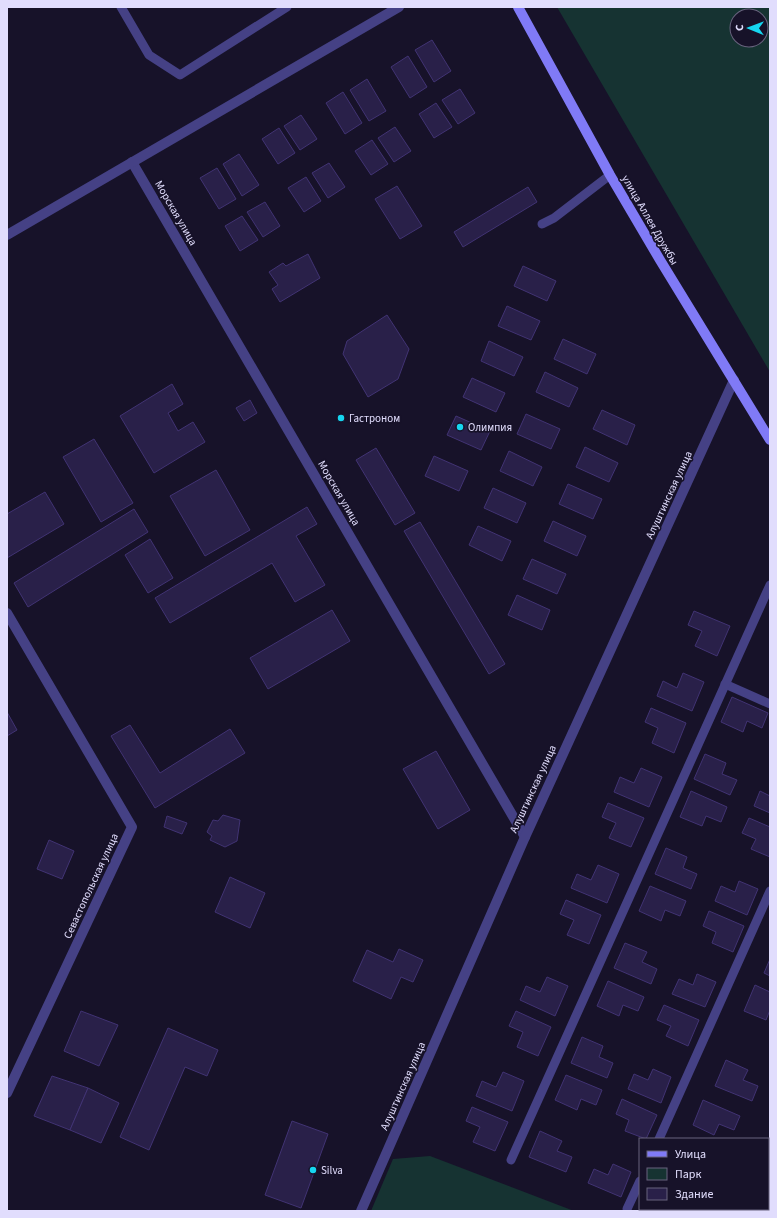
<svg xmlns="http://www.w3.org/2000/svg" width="777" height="1218" font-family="'Source Sans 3',sans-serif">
  <rect width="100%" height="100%" fill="#171229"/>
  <g fill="#163332" fill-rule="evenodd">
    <path d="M557,7h213v365zM737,16h24v24h-24z"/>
    <polygon points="430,1156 574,1211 371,1211 393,1159"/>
  </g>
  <g fill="#292049" stroke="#413373">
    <polygon points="432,40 451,71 434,82 415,50"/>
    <polygon points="408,56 427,87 410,98 391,67"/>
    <polygon points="367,79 386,111 369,121 350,90"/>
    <polygon points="460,89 475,113 458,124 442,100"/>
    <polygon points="343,92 362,123 345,134 326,103"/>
    <polygon points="436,103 452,127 434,138 419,114"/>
    <polygon points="301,115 317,139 300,150 284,126"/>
    <polygon points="395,127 411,151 394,162 378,138"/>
    <polygon points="279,128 295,153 278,164 262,139"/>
    <polygon points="372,140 388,164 371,175 355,151"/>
    <polygon points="239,154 259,185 242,196 223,164"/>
    <polygon points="329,163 345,187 328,198 312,173"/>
    <polygon points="217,168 236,199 219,209 200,178"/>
    <polygon points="306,177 321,201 304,212 288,188"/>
    <polygon points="397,186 422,226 400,239 375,199"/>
    <polygon points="528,187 537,202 463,247 454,232"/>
    <polygon points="265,202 280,226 263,237 247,212"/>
    <polygon points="242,216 258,240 240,251 225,226"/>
    <polygon points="308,254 320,278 280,302 272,289 278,285 269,272 283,263 286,266"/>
    <polygon points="523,266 556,281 547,301 514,286"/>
    <polygon points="507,306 540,321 531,340 498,326"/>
    <polygon points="387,315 409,349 398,379 368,397 343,354 347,341"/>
    <polygon points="563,339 596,354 587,374 554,359"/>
    <polygon points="489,341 523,357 514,376 481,361"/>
    <polygon points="545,372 578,388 569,407 536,392"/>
    <polygon points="472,378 505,393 496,412 463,397"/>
    <polygon points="172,384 183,404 168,413 178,431 193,422 205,442 154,473 120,416"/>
    <polygon points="250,400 257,413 244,421 236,408"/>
    <polygon points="602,410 635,425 627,445 593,429"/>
    <polygon points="526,414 560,429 551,449 517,434"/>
    <polygon points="456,416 490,431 481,450 447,435"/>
    <polygon points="94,439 133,503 101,522 63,457"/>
    <polygon points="585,447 618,463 609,482 576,467"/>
    <polygon points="376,448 415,513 395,525 356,460"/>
    <polygon points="509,451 542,467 533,486 500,471"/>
    <polygon points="434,456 468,471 459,491 425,476"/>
    <polygon points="216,470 250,530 205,556 170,496"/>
    <polygon points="568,484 602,499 593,519 559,504"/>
    <polygon points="493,488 526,503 517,523 484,508"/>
    <polygon points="45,492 64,524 7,558 7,514"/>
    <polygon points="307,507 317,524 296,536 325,585 295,602 272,563 170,623 155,598"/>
    <polygon points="134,509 148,532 28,607 14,583"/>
    <polygon points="553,521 586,536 577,556 544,541"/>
    <polygon points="420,522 505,664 489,674 404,531"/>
    <polygon points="478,526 511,541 502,561 469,545"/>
    <polygon points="150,539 173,578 148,593 125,555"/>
    <polygon points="532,559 566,574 557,594 523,579"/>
    <polygon points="517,595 550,610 542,630 508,615"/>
    <polygon points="332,610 350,641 268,689 250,658"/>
    <polygon points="694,611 730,626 717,656 695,646 702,631 688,625"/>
    <polygon points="683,673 704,682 692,711 657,696 663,681 677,688"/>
    <polygon points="732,697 768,713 762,728 747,721 743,732 721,722"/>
    <polygon points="651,708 686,723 674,753 652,743 658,728 645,722"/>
    <polygon points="7,712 17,730 7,736"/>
    <polygon points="130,725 160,773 230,729 245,753 155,808 111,736"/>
    <polygon points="436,751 470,810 438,829 403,769"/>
    <polygon points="705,754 726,763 722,774 737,780 730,795 694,779"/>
    <polygon points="641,768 662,777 649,807 614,792 620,777 634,783"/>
    <polygon points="691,791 727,807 721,822 706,816 702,826 680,817"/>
    <polygon points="760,791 770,796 770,813 754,806"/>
    <polygon points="608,803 644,818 631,847 609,838 616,823 602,817"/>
    <polygon points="223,815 240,820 237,841 225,847 210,840 212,836 207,832 213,820 218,821"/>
    <polygon points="167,816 187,823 182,834 164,827"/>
    <polygon points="749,818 770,827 770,857 751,849 756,839 742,833"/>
    <polygon points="49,840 74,851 62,879 37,869"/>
    <polygon points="666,848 687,857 683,868 697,874 691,889 655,874"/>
    <polygon points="598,865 619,874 607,903 571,888 577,874 591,880"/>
    <polygon points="230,877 265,893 250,928 215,912"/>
    <polygon points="739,881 758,889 747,915 715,901 721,886 735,892"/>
    <polygon points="650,886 686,901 680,916 665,910 661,921 639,911"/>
    <polygon points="566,900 601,915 589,944 567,935 574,920 560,914"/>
    <polygon points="709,911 744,926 733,952 712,943 716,932 703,926"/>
    <polygon points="625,943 647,952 642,962 657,969 651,984 614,968"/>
    <polygon points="399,949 423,960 413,982 401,977 391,999 353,981 367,950 393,962"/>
    <polygon points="770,959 770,976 764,973"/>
    <polygon points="697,974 716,982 705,1007 672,994 679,979 693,985"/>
    <polygon points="547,977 568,986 555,1016 520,1000 526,986 540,992"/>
    <polygon points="608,981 644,997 638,1011 623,1005 619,1016 597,1006"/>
    <polygon points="755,985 770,992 770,1010 766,1020 744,1011"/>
    <polygon points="664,1005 699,1020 688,1046 666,1036 671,1026 657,1020"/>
    <polygon points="81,1011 118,1025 99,1066 64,1051"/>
    <polygon points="516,1011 551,1027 538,1056 517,1047 523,1032 509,1026"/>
    <polygon points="168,1028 218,1050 207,1076 185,1067 149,1150 120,1137"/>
    <polygon points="582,1037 603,1046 599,1057 613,1063 607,1078 571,1063"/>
    <polygon points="726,1060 748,1070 743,1080 758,1086 752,1101 715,1086"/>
    <polygon points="653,1069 671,1077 661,1103 628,1089 634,1074 648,1080"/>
    <polygon points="503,1072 524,1081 512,1111 476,1096 482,1081 496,1087"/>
    <polygon points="566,1075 602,1090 596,1105 581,1099 577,1110 555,1100"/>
    <polygon points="52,1076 88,1088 70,1130 34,1116"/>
    <polygon points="88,1088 119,1103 101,1143 70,1130"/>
    <polygon points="622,1099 657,1115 646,1139 625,1131 629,1120 616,1114"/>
    <polygon points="703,1100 740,1116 734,1130 719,1124 714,1135 693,1125"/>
    <polygon points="472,1107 508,1122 495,1151 473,1142 480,1127 466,1121"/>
    <polygon points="292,1121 328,1134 301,1208 265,1195"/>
    <polygon points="540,1131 562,1141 557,1151 572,1157 566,1172 529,1157"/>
    <polygon points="613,1164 631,1172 621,1197 588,1183 594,1169 608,1175"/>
    <polygon points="658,1209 693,1209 698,1211 657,1211"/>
  </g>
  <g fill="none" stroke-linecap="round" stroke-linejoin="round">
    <g stroke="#454185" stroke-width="9">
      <polyline points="121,7 149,55 180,75 287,7"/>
      <polyline points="542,224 554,218 610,175"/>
      <polyline points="725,684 770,704"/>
      <polyline points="659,1139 770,891"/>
      <polyline points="511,1160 770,585"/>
      <polyline points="627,1209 640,1181"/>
    </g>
    <g stroke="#454185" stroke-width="10">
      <polyline points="132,162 525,837"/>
      <polyline points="7,235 399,7"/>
      <polyline points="7,613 132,827 7,1093"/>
      <polyline points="361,1211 525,837 734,380"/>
    </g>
    <g stroke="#807af6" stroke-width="10">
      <polyline points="518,7 610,175 660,260 770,440"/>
      <polyline points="768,1167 770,1164"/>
      <polyline points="743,1211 745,1209"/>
    </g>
  </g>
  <g fill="#16d6f0" stroke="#171229" stroke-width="1.5">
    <circle cx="341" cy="418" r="4"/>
    <circle cx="460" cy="427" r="4"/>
    <circle cx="313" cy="1170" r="4"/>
  </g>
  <g text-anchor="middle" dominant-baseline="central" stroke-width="3.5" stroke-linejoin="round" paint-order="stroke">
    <g font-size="11" fill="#e1ddfd" stroke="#171229">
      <text transform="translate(176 213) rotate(60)">Морская улица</text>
      <text transform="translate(650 220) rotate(60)">улица Аллея Дружбы</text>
      <text transform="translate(339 493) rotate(60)">Морская улица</text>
      <text transform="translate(669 495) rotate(-65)">Алуштинская улица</text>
      <text transform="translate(533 789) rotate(-65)">Алуштинская улица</text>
      <text transform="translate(91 886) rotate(-65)">Севастопольская улица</text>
      <text transform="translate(403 1086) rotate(-66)">Алуштинская улица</text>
    </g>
    <g font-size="11" fill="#e1ddfd" stroke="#171229" text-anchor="start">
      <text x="349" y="418">Гастроном</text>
      <text x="468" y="427">Олимпия</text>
      <text x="321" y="1170">Silva</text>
    </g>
  </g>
  <rect width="777" height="1218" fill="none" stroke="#e1ddfd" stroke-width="16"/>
  <rect x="639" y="1138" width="130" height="72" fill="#171229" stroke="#68637e"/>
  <rect x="647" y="1151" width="20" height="6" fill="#807af6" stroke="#68637e"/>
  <text x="675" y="1158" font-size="12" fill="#e1ddfd">Улица</text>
  <rect x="647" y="1168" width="20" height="12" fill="#163332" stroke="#68637e"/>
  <text x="675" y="1178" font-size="12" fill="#e1ddfd">Парк</text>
  <rect x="647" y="1188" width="20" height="12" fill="#292049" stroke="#68637e"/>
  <text x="675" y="1198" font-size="12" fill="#e1ddfd">Здание</text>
  <g transform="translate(749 28) rotate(271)"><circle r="19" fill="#171229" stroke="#68637e"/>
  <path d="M0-3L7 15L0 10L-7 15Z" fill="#16d6f0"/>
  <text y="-6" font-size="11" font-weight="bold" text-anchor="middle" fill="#e1ddfd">С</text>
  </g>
</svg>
